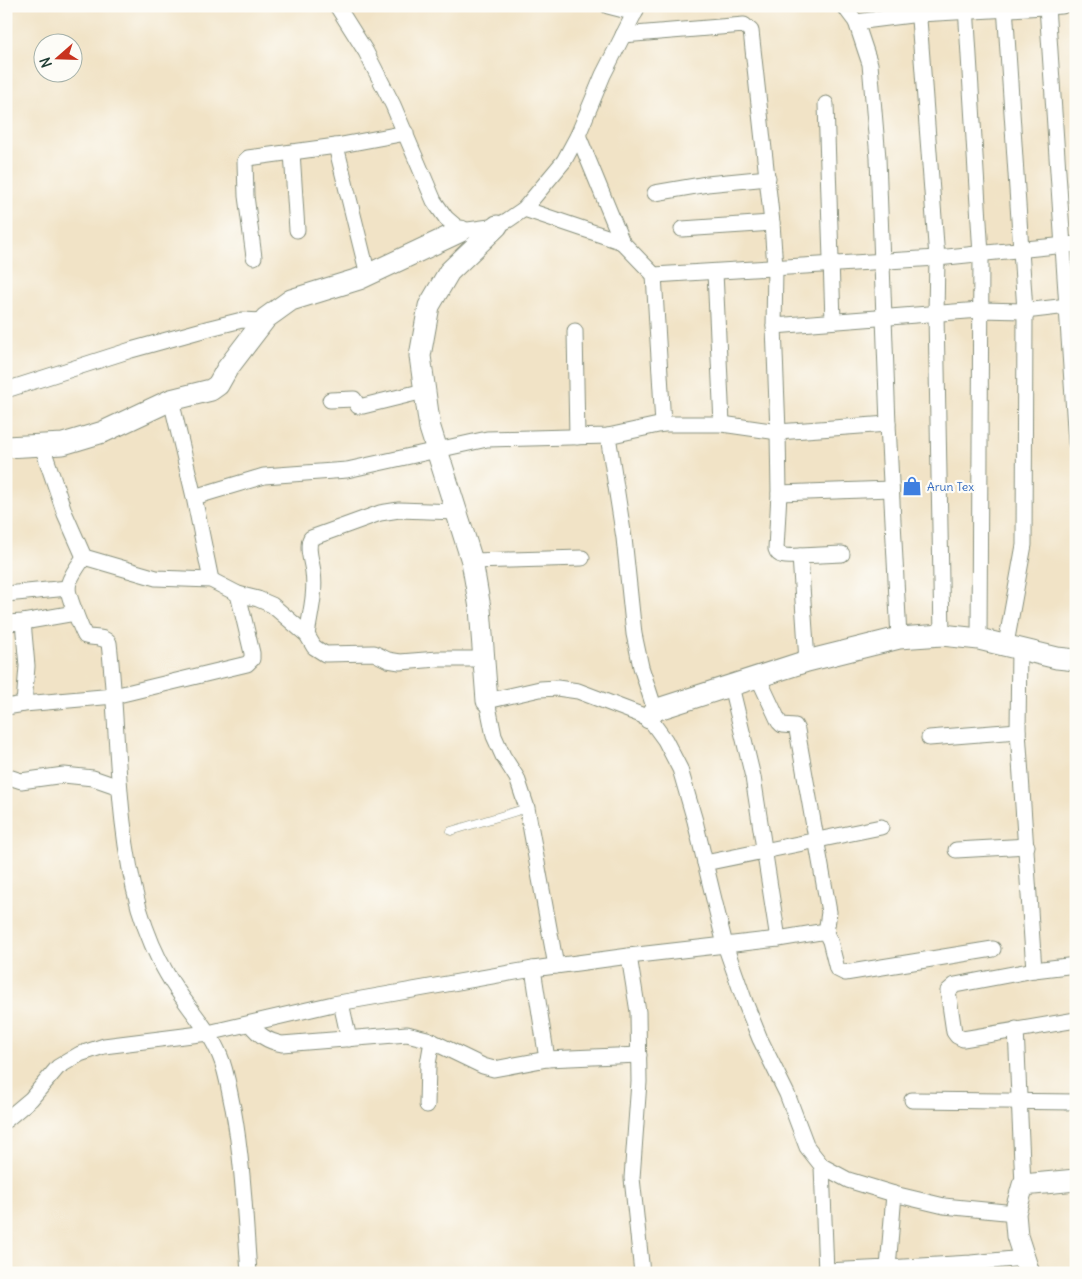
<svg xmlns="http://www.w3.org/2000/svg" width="1082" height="1279" font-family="Delius,sans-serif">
  <rect width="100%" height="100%" fill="#fdfcf7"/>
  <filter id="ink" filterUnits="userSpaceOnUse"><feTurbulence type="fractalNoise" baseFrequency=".02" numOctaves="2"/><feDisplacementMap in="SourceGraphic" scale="10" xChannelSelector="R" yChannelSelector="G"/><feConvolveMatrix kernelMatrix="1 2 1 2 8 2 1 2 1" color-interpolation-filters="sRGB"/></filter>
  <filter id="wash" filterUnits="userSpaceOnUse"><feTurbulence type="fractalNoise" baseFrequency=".0096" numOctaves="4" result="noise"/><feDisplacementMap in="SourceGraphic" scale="20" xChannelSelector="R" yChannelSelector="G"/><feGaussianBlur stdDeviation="1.12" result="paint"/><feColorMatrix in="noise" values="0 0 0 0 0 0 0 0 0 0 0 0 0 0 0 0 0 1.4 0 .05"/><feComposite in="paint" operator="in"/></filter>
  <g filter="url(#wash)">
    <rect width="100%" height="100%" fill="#f1e3c6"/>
  </g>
  <g filter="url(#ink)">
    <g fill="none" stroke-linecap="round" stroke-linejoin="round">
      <defs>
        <polyline id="lane" points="451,831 527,808"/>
        <g id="street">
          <polyline points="337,6 366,52 393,105 434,201 446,218 461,231 497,226 508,220 524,209 564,161 578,135 603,75 638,6"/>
          <polyline points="608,6 635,13"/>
          <polyline points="844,6 856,22 870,64 878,158 888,424 899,638"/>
          <polyline points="918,6 937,258 936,314 942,635"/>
          <polyline points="966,6 981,255 979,639"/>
          <polyline points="1005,6 1025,311 1024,545 1006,644"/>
          <polyline points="1047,6 1076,443"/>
          <polyline points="856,22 919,14 1062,6"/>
          <polyline points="623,35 744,25 751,31 772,223 775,268 774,326 980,310 1025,311 1076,305"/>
          <polyline points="826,104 833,321"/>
          <polyline points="578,135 622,242 654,275 937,258 1076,244"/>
          <polyline points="336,146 368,275"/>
          <polyline points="292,152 297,230"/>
          <polyline points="655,193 707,184 768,178"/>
          <polyline points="524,209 622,242"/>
          <polyline points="682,229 772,223"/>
          <polyline points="254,257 246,196 245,161 248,158 336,146 406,133"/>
          <polyline points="715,272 722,424"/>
          <polyline points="654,275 663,424 722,424 778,432 774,326"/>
          <polyline points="575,331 577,437"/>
          <polyline points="6,390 131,350 210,328 242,320 264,321"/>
          <polyline points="171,400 194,497 211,580"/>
          <polyline points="330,400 354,399 358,406 363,406 424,391"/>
          <polyline points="608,436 624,538 634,634 641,667 655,710"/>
          <polyline points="42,446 65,514 84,557 156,578 211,580 238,594 258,599 272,605 307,635 314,647 325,654 374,653 388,660 400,662 438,659 485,659"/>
          <polyline points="779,493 891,489"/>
          <polyline points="194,497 264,476 347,470 487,439 608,436 663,424"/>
          <polyline points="800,556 842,554"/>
          <path d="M84,557c-5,8 -16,22 -16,31 0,8 13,40 17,48 9,3 17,-1 24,7 10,88 6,179 30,265 7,23 16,46 28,66 16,29 41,52 53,82 7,16 9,35 13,52 10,54 12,110 16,165"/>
          <polyline points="472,561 582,558"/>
          <polyline points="6,594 68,588"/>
          <polyline points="23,622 27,666 24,704"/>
          <polyline points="6,623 23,622 75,613"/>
          <path d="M307,635c3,-21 9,-42 6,-63 -1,-10 -7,-25 -2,-34l69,-25 19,-3 58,2"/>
          <polyline points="1019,647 1018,731 1034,970"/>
          <path d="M807,661l-7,-105c-9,0 -21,3 -24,-7l3,-56 -1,-61 110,-8"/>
          <polyline points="758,677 779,722 782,725 795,726 797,730 829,912 826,933"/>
          <polyline points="731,686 753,777 778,939"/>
          <polyline points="6,707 24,704 114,696 247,664 252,659 252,653 238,594"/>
          <polyline points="929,738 1018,731"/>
          <polyline points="6,776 21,781 64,775 93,778 119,787"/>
          <polyline points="956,850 1027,846"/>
          <polyline points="705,863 881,827"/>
          <polyline points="629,956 638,1012 639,1082 632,1178 642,1273"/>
          <polyline points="1076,965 1034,970 955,985 948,991 954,1032 957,1036 963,1039 1076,1020"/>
          <polyline points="556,966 527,808 517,778 503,756 494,736 487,701 540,689 557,688 578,691 649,718 665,740 680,769 695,821 725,945 745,1002 760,1039 787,1094 807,1147 822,1166 848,1180 894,1194 944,1206 1015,1213"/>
          <polyline points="533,969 547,1059"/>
          <polyline points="341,1003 349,1039"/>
          <path d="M250,1024c9,11 17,17 32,20l125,-10 20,5 56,27 11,3 53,-10 92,-4"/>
          <polyline points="1016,1029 1023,1185"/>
          <polyline points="912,1100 1076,1102"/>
          <polyline points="427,1105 428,1064 432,1041"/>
          <polyline points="6,1120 31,1099 58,1067 80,1054 104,1046 208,1033 333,1004 533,969 629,956 778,939 820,932 826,933 830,941 837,969 845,973 993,949"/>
          <polyline points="822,1166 826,1273"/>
          <polyline points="826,1271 888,1268 894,1194"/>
          <polyline points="888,1273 888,1268 971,1263 1024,1258"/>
        </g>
        <g id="secondary">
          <polyline points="6,447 63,444 103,432 171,400 211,390 218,385 227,369 266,318 291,300 359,279 461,231"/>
          <polyline points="487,701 480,608 472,561 430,428 420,356 429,306 449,272 497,226"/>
          <polyline points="649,718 655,710 807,661 899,638 942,635 979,639 1057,658 1076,660"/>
          <polyline points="1029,1273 1017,1236 1015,1213 1023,1185 1076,1180"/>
        </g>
      </defs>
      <use href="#lane" stroke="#88907d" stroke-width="9"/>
      <use href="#street" stroke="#88907d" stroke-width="17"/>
      <use href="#secondary" stroke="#88907d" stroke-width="23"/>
      <use href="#lane" stroke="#fff" stroke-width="8"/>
      <use href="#street" stroke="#fff" stroke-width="15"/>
      <use href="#secondary" stroke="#fff" stroke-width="21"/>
    </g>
  </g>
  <defs>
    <symbol id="shop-bare" viewBox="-9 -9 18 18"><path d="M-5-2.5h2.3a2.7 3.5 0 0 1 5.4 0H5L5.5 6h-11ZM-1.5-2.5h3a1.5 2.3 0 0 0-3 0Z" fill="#3f7fe0" stroke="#fdfcf7" stroke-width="2.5" paint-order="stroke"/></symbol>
  </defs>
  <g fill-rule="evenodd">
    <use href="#shop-bare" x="898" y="472" width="28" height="28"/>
  </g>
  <g text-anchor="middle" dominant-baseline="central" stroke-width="4.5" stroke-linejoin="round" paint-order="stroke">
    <g font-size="12" fill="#366cbe" stroke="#fdfcf7" text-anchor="start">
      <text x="927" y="486">Arun Tex</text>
    </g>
  </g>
  <rect width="1082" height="1279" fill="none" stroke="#fdfcf7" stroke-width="25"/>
  <g transform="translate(58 58) rotate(250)"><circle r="24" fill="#fdfcf7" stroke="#a4b0a9"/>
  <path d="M0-4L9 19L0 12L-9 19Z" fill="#c8321e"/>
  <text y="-8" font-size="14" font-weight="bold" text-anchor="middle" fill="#1f3d34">N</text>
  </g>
</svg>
